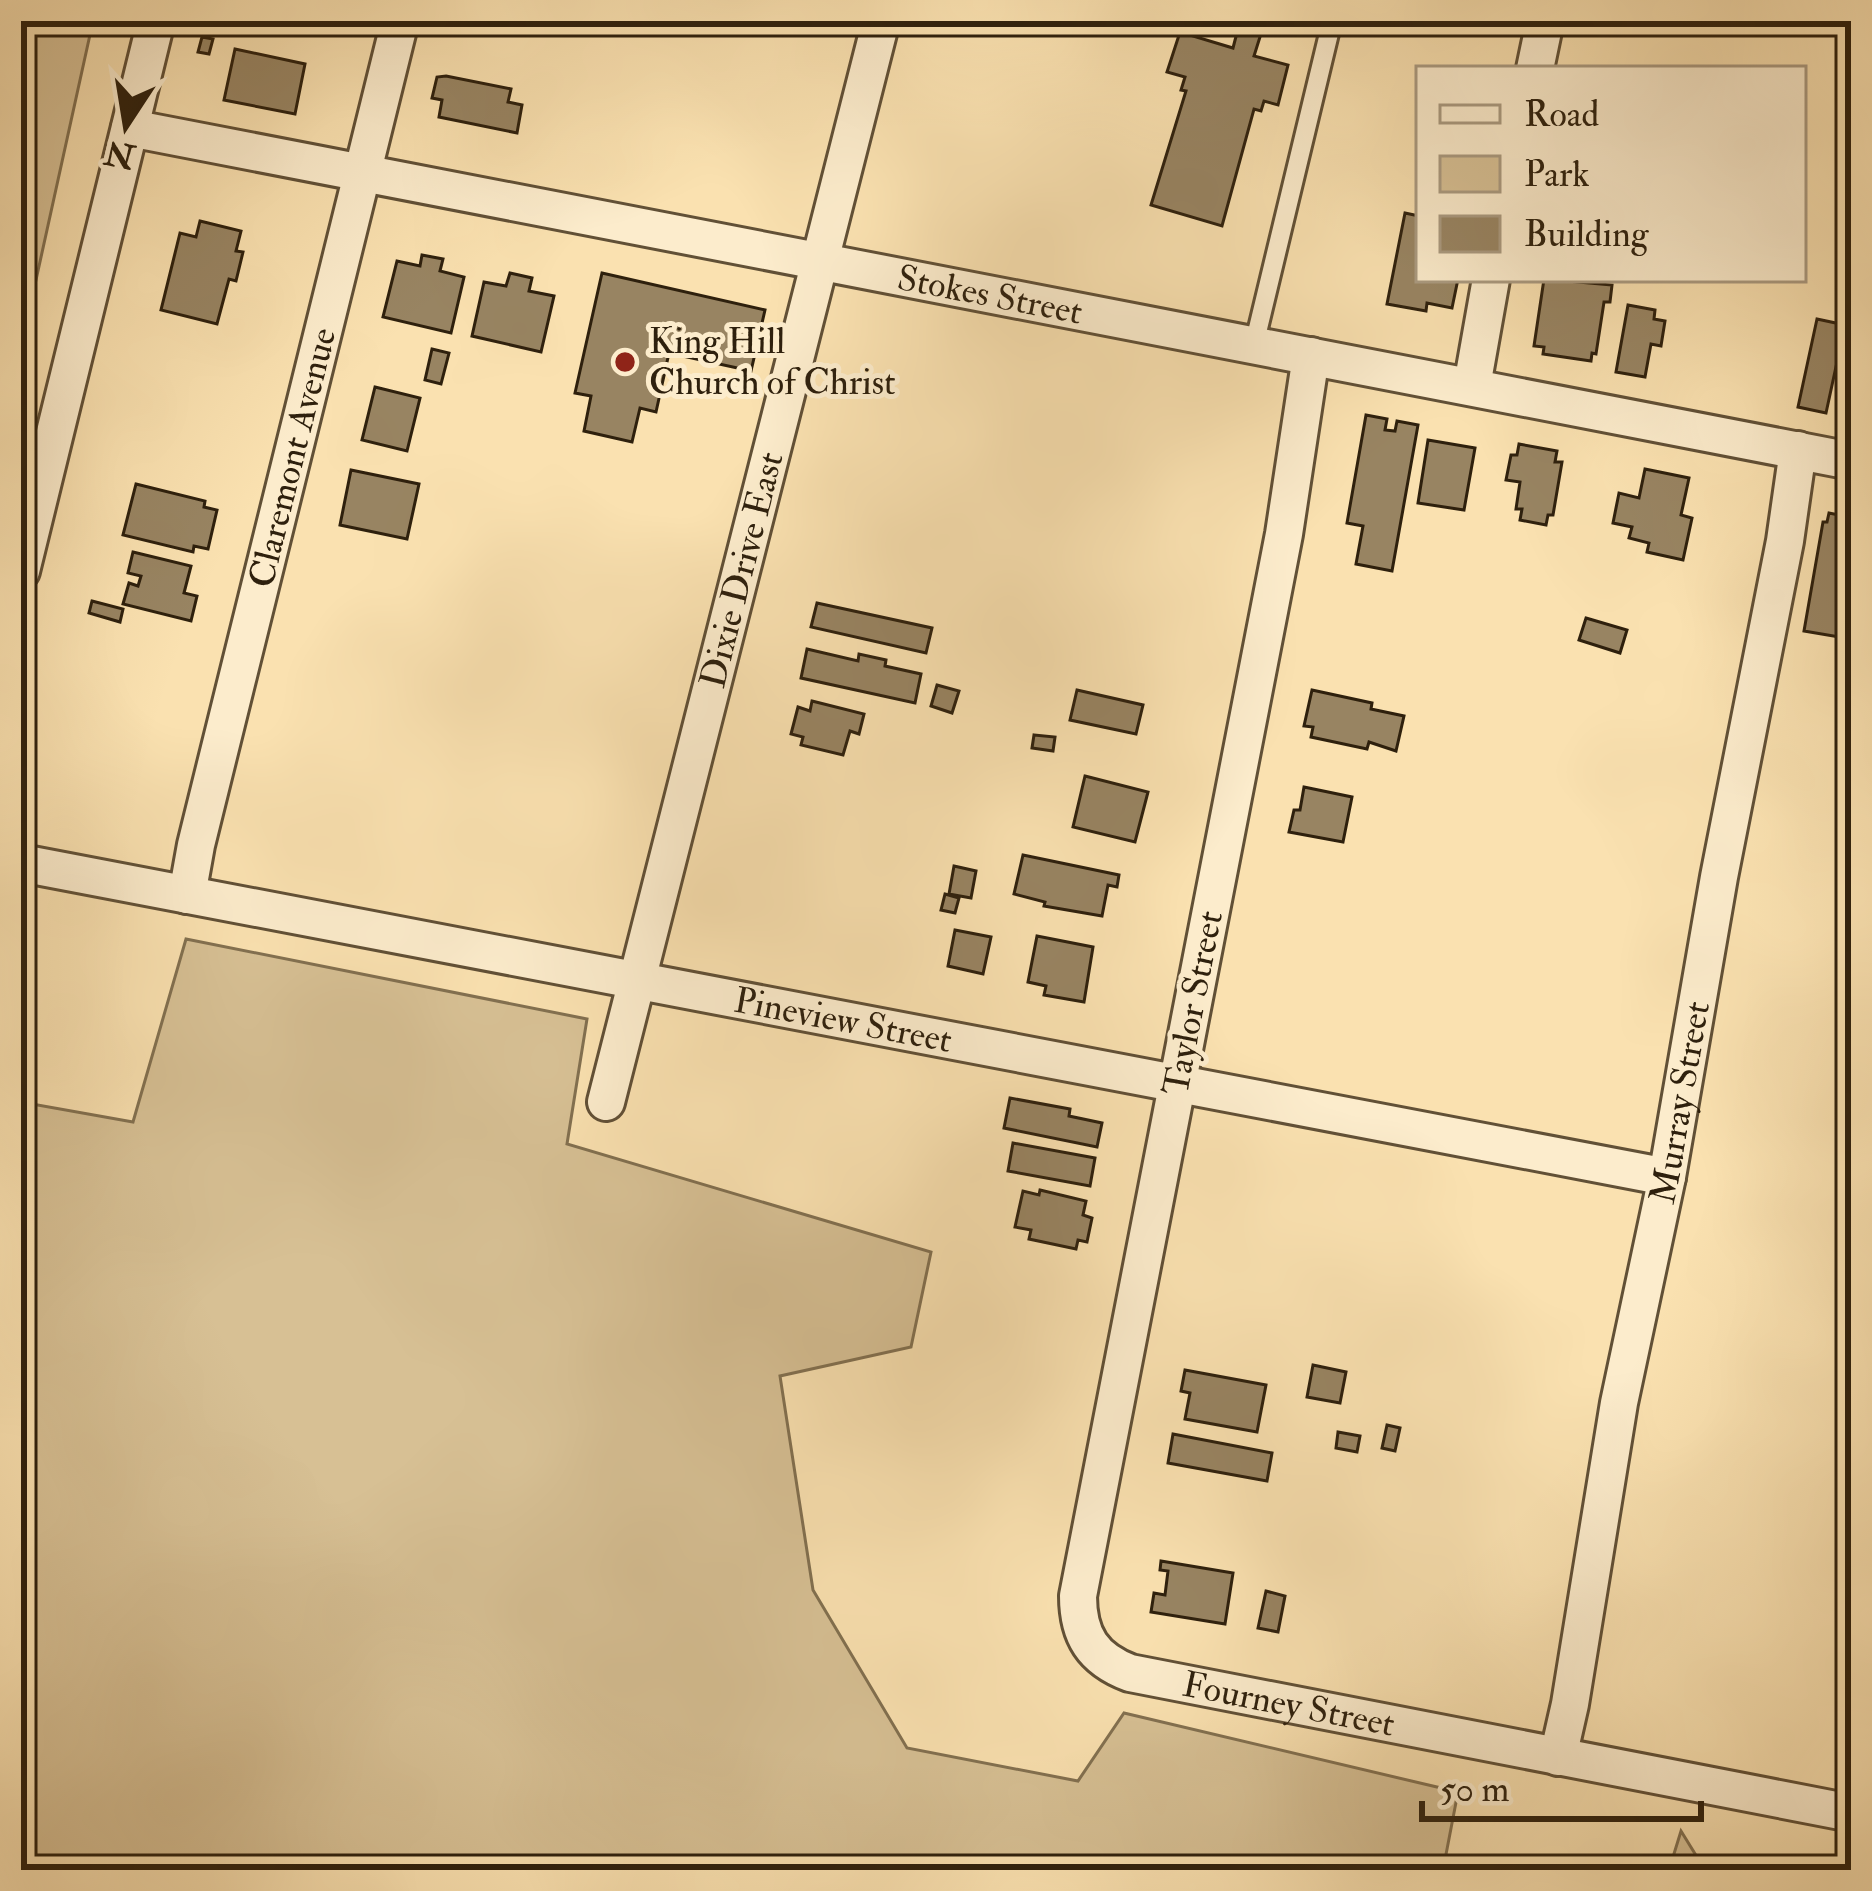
<svg xmlns="http://www.w3.org/2000/svg" width="1872" height="1891" font-family="'IM FELL Double Pica',serif">
  <rect width="100%" height="100%" fill="#fae1b0"/>
  <filter id="stains"><feTurbulence type="fractalNoise" baseFrequency=".00167" numOctaves="4"/><feColorMatrix values="0 0 0 0 .2 0 0 0 0 .09 0 0 0 0 .02 0 0 0 .5 -.17"/></filter>
  <radialGradient id="worn" r=".72"><stop offset=".6" stop-color="#630" stop-opacity="0"/><stop offset="1" stop-color="#630" stop-opacity=".3"/></radialGradient>
  <g fill="#d7c094" stroke="#827050" stroke-width="3">
    <polygon points="21,21 93,21 21,348"/>
    <polygon points="186,939 587,1019 567,1144 931,1252 911,1347 780,1376 813,1590 907,1748 1078,1781 1124,1713 1458,1792 1443,1870 21,1870 21,1102 133,1122"/>
    <polygon points="1681,1831 1705,1870 1669,1870"/>
  </g>
  <g fill="#988462" stroke="#2e200d" stroke-width="3">
    <polygon points="1240,21 1265,21 1254,56 1288,65 1278,105 1264,101 1261,111 1254,109 1222,226 1151,205 1186,91 1181,90 1185,77 1167,72 1180,32 1233,48"/>
    <polygon points="202,37 213,39 209,54 198,52"/>
    <polygon points="235,49 305,64 295,114 224,100"/>
    <polygon points="446,76 511,89 508,102 522,105 517,133 439,117 442,100 432,98 437,77"/>
    <polygon points="1405,213 1419,216 1419,279 1458,279 1452,308 1427,303 1426,311 1387,304"/>
    <polygon points="200,221 241,231 236,251 243,252 236,281 229,279 217,324 161,310 180,233 196,237"/>
    <polygon points="422,255 443,259 440,271 464,277 451,333 383,317 397,261 420,266"/>
    <polygon points="510,273 532,278 529,291 554,296 541,352 472,336 484,282 506,286"/>
    <polygon points="602,273 765,310 751,371 669,353 656,412 640,408 632,442 584,431 591,396 575,393"/>
    <polygon points="1544,279 1612,285 1610,302 1604,302 1596,354 1592,353 1591,361 1543,354 1544,347 1534,346"/>
    <polygon points="1628,305 1655,310 1654,319 1665,321 1661,346 1651,344 1645,377 1616,372"/>
    <polygon points="1817,319 1845,325 1826,413 1798,407"/>
    <polygon points="432,349 449,353 441,384 425,380"/>
    <polygon points="375,387 420,398 407,451 362,440"/>
    <polygon points="1366,415 1387,419 1385,430 1395,431 1397,421 1418,425 1392,571 1356,564 1363,526 1347,523"/>
    <polygon points="1428,440 1475,448 1464,510 1418,503"/>
    <polygon points="1519,444 1557,451 1555,462 1562,462 1553,515 1548,515 1546,525 1520,520 1522,509 1516,509 1520,482 1506,480 1511,455 1517,455"/>
    <polygon points="1645,469 1689,478 1681,515 1692,518 1683,560 1647,552 1649,543 1629,538 1632,527 1613,523 1619,493 1639,498"/>
    <polygon points="351,470 419,484 407,539 340,525"/>
    <polygon points="136,484 205,501 204,507 217,510 208,549 194,546 193,552 123,535"/>
    <polygon points="1851,508 1851,639 1804,631 1823,522 1827,522 1829,513 1849,517"/>
    <polygon points="133,552 191,566 184,593 197,596 191,621 123,604 129,583 138,586 141,576 128,573"/>
    <polygon points="92,601 123,609 120,622 89,613"/>
    <polygon points="817,603 932,628 926,653 811,627"/>
    <polygon points="1586,618 1627,630 1620,653 1579,640"/>
    <polygon points="807,649 858,661 859,654 886,660 885,666 921,674 915,703 801,678"/>
    <polygon points="937,685 959,691 952,713 931,706"/>
    <polygon points="1077,690 1143,705 1136,734 1070,720"/>
    <polygon points="1312,690 1372,703 1371,709 1404,716 1396,751 1369,742 1367,749 1311,737 1313,727 1304,726"/>
    <polygon points="812,701 864,714 859,734 850,731 843,755 801,745 803,737 791,734 798,707 810,711"/>
    <polygon points="1034,735 1055,737 1053,751 1032,748"/>
    <polygon points="1085,776 1148,792 1135,842 1073,827"/>
    <polygon points="1304,787 1352,797 1343,842 1289,832 1294,810 1300,810"/>
    <polygon points="1023,855 1119,875 1117,887 1108,885 1102,916 1044,906 1045,902 1014,894"/>
    <polygon points="954,866 976,871 971,898 949,894"/>
    <polygon points="945,894 959,898 955,913 941,910"/>
    <polygon points="955,930 991,937 983,974 948,966"/>
    <polygon points="1037,936 1093,947 1084,1002 1044,995 1046,986 1028,982"/>
    <polygon points="1010,1098 1070,1109 1069,1116 1102,1123 1097,1147 1004,1128"/>
    <polygon points="1013,1143 1095,1158 1090,1186 1008,1171"/>
    <polygon points="1040,1190 1086,1201 1083,1215 1092,1218 1087,1242 1078,1240 1076,1249 1029,1239 1031,1230 1015,1227 1023,1191 1039,1195"/>
    <polygon points="1313,1365 1346,1372 1340,1403 1307,1397"/>
    <polygon points="1185,1370 1266,1385 1257,1432 1185,1419 1190,1393 1181,1391"/>
    <polygon points="1387,1425 1400,1428 1395,1451 1382,1448"/>
    <polygon points="1338,1432 1360,1436 1357,1452 1336,1448"/>
    <polygon points="1173,1434 1272,1453 1267,1481 1168,1463"/>
    <polygon points="1161,1561 1233,1573 1225,1624 1151,1612 1154,1593 1165,1595 1168,1571 1160,1570"/>
    <polygon points="1266,1591 1285,1596 1278,1632 1258,1628"/>
  </g>
  <g fill="none" stroke-linecap="round" stroke-linejoin="round">
    <defs>
      <polyline id="lane" points="1254,345 1332,21"/>
      <g id="street">
        <polyline points="1535,69 1545,21"/>
        <path id="s1" d="M130,128l1721,333"/>
        <path id="s2" d="M1311,356l-27,178 -206,1062c0,40 15,63 52,77l721,140"/>
        <polyline points="1472,386 1491,279"/>
        <polyline points="21,571 156,21"/>
        <path id="s3" d="M21,863l1646,314"/>
        <path id="s4" d="M187,895l9,-50 204,-824"/>
        <path id="s5" d="M606,1102l275,-1081"/>
        <path id="s6" d="M1558,1757l12,-53 49,-301 48,-226 52,-300 66,-336 13,-91"/>
      </g>
    </defs>
    <use href="#lane" stroke="#615036" stroke-width="24"/>
    <use href="#street" stroke="#615036" stroke-width="42"/>
    <use href="#lane" stroke="#fceccc" stroke-width="18"/>
    <use href="#street" stroke="#fceccc" stroke-width="36"/>
  </g>
  <circle fill="#8f2418" stroke="#fceccc" stroke-width="4.5" cx="625" cy="362" r="12"/>
  <g text-anchor="middle" dominant-baseline="central" stroke-width="10" stroke-linejoin="round" paint-order="stroke">
    <g font-size="36" fill="#2e200d" stroke="#fceccc">
      <text stroke="none"><textPath href="#s1" startOffset="876">Stokes Street</textPath></text>
      <text stroke="none"><textPath href="#s4" startOffset="450">Claremont Avenue</textPath></text>
      <text stroke="none"><textPath href="#s5" startOffset="549">Dixie Drive East</textPath></text>
      <text transform="translate(1193 1003) rotate(-79)">Taylor Street</text>
      <text stroke="none"><textPath href="#s3" startOffset="837">Pineview Street</textPath></text>
      <text stroke="none"><textPath href="#s6" startOffset="666">Murray Street</textPath></text>
      <text stroke="none"><textPath href="#s2" startOffset="1524">Fourney Street</textPath></text>
    </g>
    <g font-size="36" fill="#2e200d" stroke="#fceccc" text-anchor="start">
      <text x="649" y="341">King Hill<tspan x="649" dy="41">Church of Christ</tspan></text>
    </g>
  </g>
  <rect width="1872" height="1891" fill="none" stroke="#fae1b0" stroke-width="72"/>
  <rect x="24" y="24" width="1824" height="1843" fill="none" stroke="#2e200d" stroke-width="6"/>
  <rect x="36" y="36" width="1800" height="1819" fill="none" stroke="#2e200d" stroke-width="3"/>
  <rect x="1416" y="66" width="390" height="216" fill="#fceccc" stroke="#aa9a80" stroke-width="3"/>
  <rect x="1440" y="105" width="60" height="18" fill="#fceccc" stroke="#aa9a80" stroke-width="3"/>
  <text x="1524" y="126" font-size="36" fill="#2e200d">Road</text>
  <rect x="1440" y="156" width="60" height="36" fill="#d7c094" stroke="#aa9a80" stroke-width="3"/>
  <text x="1524" y="186" font-size="36" fill="#2e200d">Park</text>
  <rect x="1440" y="216" width="60" height="36" fill="#988462" stroke="#aa9a80" stroke-width="3"/>
  <text x="1524" y="246" font-size="36" fill="#2e200d">Building</text>
  <g transform="translate(126 126) rotate(192)" stroke="#fceccc" stroke-width="9" paint-order="stroke">
  <path d="M0-9L21 45L0 30L-21 45Z" fill="#2e200d"/>
  <text y="-18" font-size="33" font-weight="bold" text-anchor="middle" fill="#2e200d">N</text>
  </g>
  <path d="M1422 1801v18h279v-18" fill="none" stroke="#2e200d" stroke-width="6"/>
  <text x="1440" y="1801" font-size="36" fill="#2e200d" stroke="#fceccc" stroke-width="9" paint-order="stroke">50 m</text>
  <rect width="100%" height="100%" filter="url(#stains)"/>
  <rect width="100%" height="100%" fill="url(#worn)"/>
</svg>
